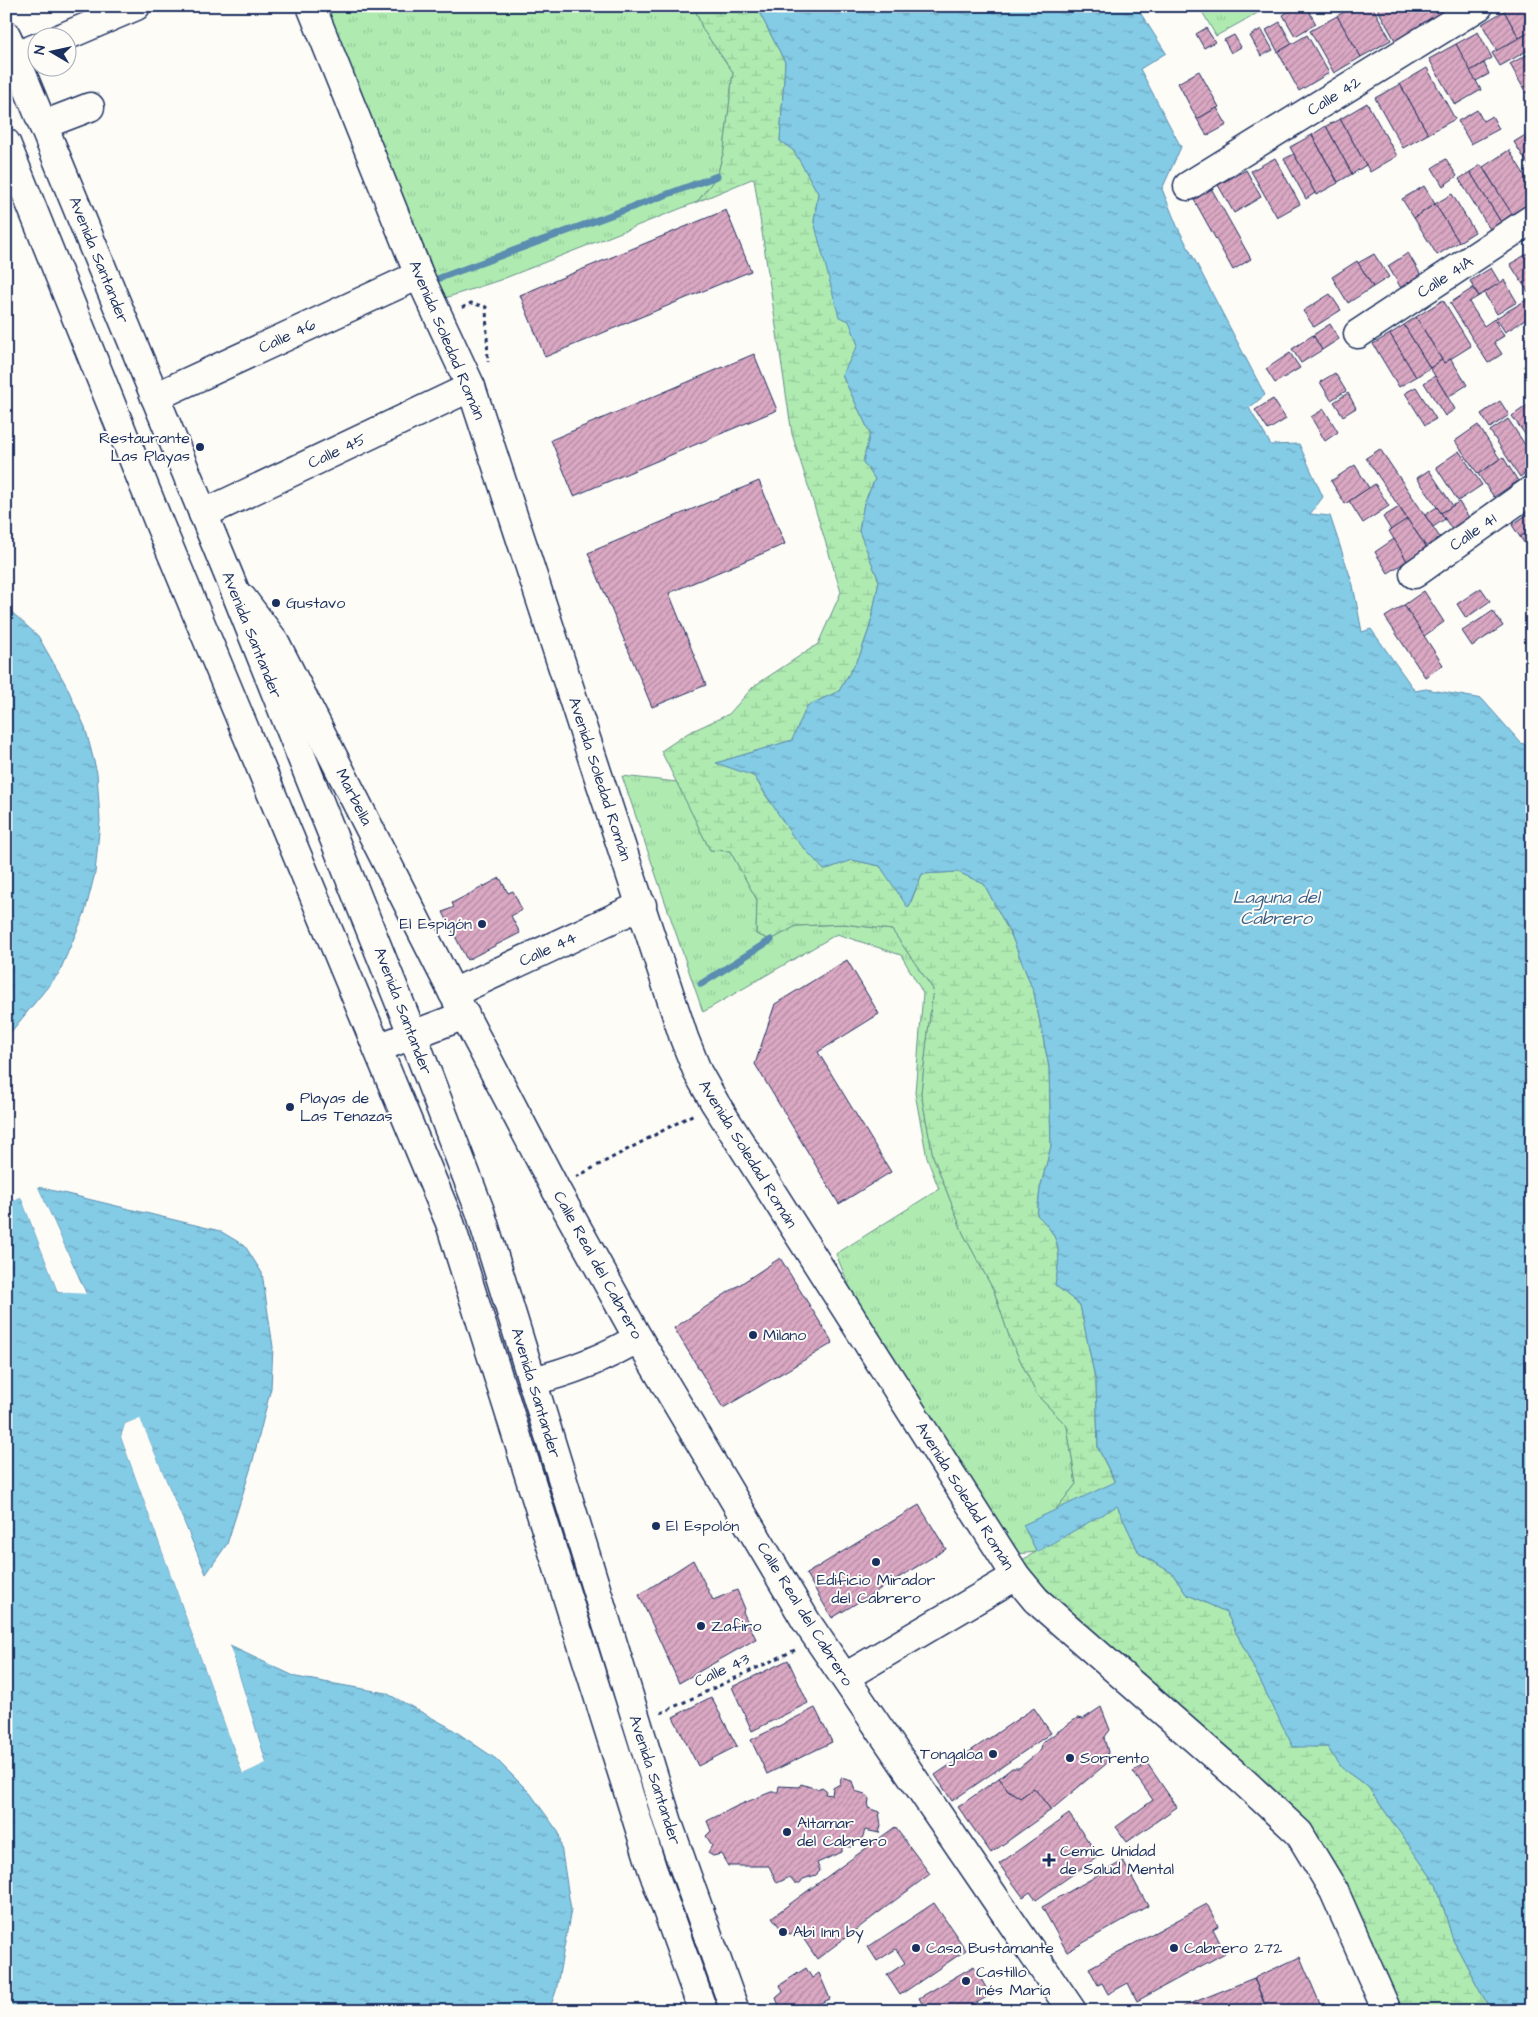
<svg xmlns="http://www.w3.org/2000/svg" width="1538" height="2017" font-family="'Architects Daughter',sans-serif">
  <defs>
    <pattern id="grass-tufts" width="24" height="20" patternUnits="userSpaceOnUse" patternTransform="scale(1.25)"><rect width="24" height="20" fill="#afebb1"/><path d="M3 7l-1-3M5 7V3M7 7l1-3M15 17l-1-3M17 17v-4M19 17l1-3" fill="none" stroke="#96ca9b"/></pattern>
    <pattern id="wetland-marsh" width="20" height="14" patternUnits="userSpaceOnUse" patternTransform="scale(1.25)"><rect width="20" height="14" fill="#afebb1"/><path d="M1 5h8M5 5V1M11 12h8M15 12V8" fill="none" stroke="#96ca9b"/></pattern>
    <pattern id="water-ripples" width="26" height="14" patternUnits="userSpaceOnUse" patternTransform="scale(1.25)"><rect width="26" height="14" fill="#84cbe5"/><path d="M2 4q2-2 4 0t4 0M15 11q2-2 4 0t4 0" fill="none" stroke="#6ba5bd"/></pattern>
    <pattern id="building-hatch" width="6" height="6" patternUnits="userSpaceOnUse" patternTransform="scale(1.25)"><rect width="6" height="6" fill="#dba8c3"/><path d="M-1 1l2-2M0 6l6-6M5 7l2-2" fill="none" stroke="#b189a2"/></pattern>
  </defs>
  <rect width="100%" height="100%" fill="#fdfcf7"/>
  <filter id="ink" filterUnits="userSpaceOnUse"><feTurbulence type="fractalNoise" baseFrequency=".02" numOctaves="2"/><feDisplacementMap in="SourceGraphic" scale="10" xChannelSelector="R" yChannelSelector="G"/><feConvolveMatrix kernelMatrix="1 2 1 2 8 2 1 2 1" color-interpolation-filters="sRGB"/></filter>
  <g filter="url(#ink)">
    <g fill="url(#grass-tufts)" stroke="#658d88">
      <polygon points="318,6 694,6 703,30 733,72 724,150 717,176 697,202 500,280 442,299 430,261"/>
      <polygon points="1199,6 1270,6 1216,36"/>
      <polygon points="622,776 677,782 710,850 730,851 757,900 756,934 771,940 796,926 844,924 892,930 933,989 921,1093 933,1156 963,1233 994,1291 1010,1339 1037,1395 1067,1426 1076,1484 1054,1512 1023,1525 1037,1552 1015,1554 852,1293 836,1254 939,1189 927,1158 915,1093 923,993 901,955 837,934 703,1012"/>
    </g>
    <g fill="url(#wetland-marsh)" stroke="#658d88">
      <path d="M694,6h62l29,56 -5,79 14,10 24,42 -4,29 44,123 -16,30 28,58 -7,29 12,17 -11,24 -5,28 20,50 -9,45 -10,29 -21,36 -32,15 -14,34 -76,23 37,13 12,20 58,74 28,-10 28,6 29,41 13,-33 36,-2 26,12 28,53 22,56 15,74 2,79 -11,43 -3,26c25,23 24,39 18,70l25,20 16,78 2,65 17,35 -61,29 22,-28 -9,-58 -30,-31 -27,-56 -16,-48 -31,-58 -30,-77 -12,-63 12,-104 -41,-59 -48,-6 -48,2 -25,14 -15,-6 1,-34 -27,-49 -20,-1 -49,-99 27,-18 41,-19 25,-28 64,-42 23,-52 -49,-158 -38,-256 -57,24 20,-26 7,-26 9,-78 -30,-42z"/>
      <polygon points="1117,1505 1139,1553 1172,1573 1186,1594 1226,1612 1293,1746 1327,1747 1343,1769 1368,1787 1436,1884 1453,1940 1491,2011 1400,2011 1351,1906 1290,1805 1017,1563"/>
    </g>
    <g fill="url(#water-ripples)" stroke="#5a8daf">
      <path d="M756,6h380l30,47 -26,16 41,78 -19,42 15,37 88,169 -16,13 22,37 28,-1 24,53 -13,17 20,2 23,69 9,47 9,-3 44,62 11,-2 56,10 39,44 11,4v1264h-41l-38,-71 -17,-56 -68,-97 -25,-18 -16,-22h-34l-67,-135 -40,-18 -14,-21 -33,-20 -22,-47 -80,46 -14,-27 92,-43 -17,-34 -2,-65 -16,-78 -25,-20c6,-31 7,-47 -18,-70l3,-26 11,-43 -2,-79 -15,-74 -22,-56 -28,-53 -26,-12 -36,2 -14,34 -28,-42 -28,-6 -28,10 -33,-36 -37,-58 -38,-13 76,-23 15,-34 32,-15 21,-36 10,-29 9,-45 -20,-50 5,-28 11,-24 -12,-17 7,-29 -28,-58 16,-30 -9,-24 -10,-4 -25,-95 4,-29 -24,-42 -14,-10 5,-79z"/>
      <polygon points="6,607 38,636 66,685 85,727 97,773 100,821 95,873 85,912 59,973 6,1038"/>
      <polygon points="38,1187 220,1231 245,1246 262,1273 273,1347 271,1388 252,1464 227,1544 206,1574 140,1419 125,1424 121,1437 243,1774 266,1762 230,1646 296,1677 386,1693 449,1727 496,1759 530,1793 559,1833 571,1910 556,1991 549,2011 6,2011 6,1203 21,1197 58,1292 86,1293"/>
    </g>
    <g fill="#fdfcf7">
      <polygon points="37,1185 42,1185 38,1187 86,1294 58,1292 21,1197 6,1203 6,1201 23,1195 60,1289 82,1291 36,1188"/>
      <polygon points="140,1418 206,1576 203,1575 139,1422 127,1426 124,1437 244,1771 263,1761 227,1647 229,1643 266,1763 243,1774 121,1437 125,1424"/>
    </g>
    <g fill="none" stroke-linecap="round" stroke-linejoin="round">
      <g stroke="#5a8daf" stroke-width="7">
        <polyline points="437,279 717,176"/>
        <polyline points="701,984 771,940"/>
      </g>
    </g>
    <g fill="url(#building-hatch)" stroke="#1b2f5e">
      <polygon points="1298,6 1306,6 1316,24 1295,36 1283,15"/>
      <polygon points="1353,6 1372,6 1391,40 1361,57 1337,16"/>
      <polygon points="1376,6 1452,6 1455,11 1397,44"/>
      <polygon points="1512,6 1525,6 1532,18 1532,31 1519,38 1504,11"/>
      <polygon points="1504,11 1519,38 1497,51 1482,24"/>
      <polygon points="1337,16 1361,57 1334,73 1310,31"/>
      <polygon points="1280,22 1292,44 1278,52 1266,30"/>
      <polygon points="1206,28 1215,42 1204,48 1196,34"/>
      <polygon points="1261,29 1273,50 1261,56 1250,36"/>
      <polygon points="1532,31 1532,48 1500,66 1492,53"/>
      <polygon points="1478,32 1492,58 1470,71 1456,44"/>
      <polygon points="1234,35 1241,47 1231,53 1224,40"/>
      <polygon points="1307,35 1329,73 1299,91 1278,52"/>
      <polygon points="1456,44 1481,90 1455,105 1429,59"/>
      <polygon points="1532,52 1532,89 1526,93 1510,64"/>
      <polygon points="1484,63 1489,74 1476,81 1470,71"/>
      <polygon points="1427,68 1455,119 1428,134 1400,84"/>
      <polygon points="1199,71 1219,107 1197,119 1178,83"/>
      <polygon points="1400,84 1428,134 1403,148 1375,98"/>
      <polygon points="1367,103 1397,156 1370,172 1340,119"/>
      <polygon points="1217,108 1227,125 1207,136 1197,119"/>
      <polygon points="1477,110 1483,121 1492,116 1499,129 1471,144 1458,121"/>
      <polygon points="1340,119 1366,165 1352,174 1326,126"/>
      <polygon points="1326,126 1352,174 1338,182 1312,135"/>
      <polygon points="1532,131 1532,169 1531,169 1514,142"/>
      <polygon points="1312,135 1338,183 1316,195 1290,147"/>
      <polygon points="1509,150 1532,187 1532,214 1517,223 1483,167"/>
      <polygon points="1294,154 1315,193 1306,199 1284,159"/>
      <polygon points="1275,158 1300,204 1277,217 1251,171"/>
      <polygon points="1446,159 1457,176 1443,186 1432,168"/>
      <polygon points="1481,165 1514,217 1502,224 1470,172"/>
      <polygon points="1246,170 1261,197 1234,213 1218,185"/>
      <polygon points="1470,172 1502,224 1491,231 1459,179"/>
      <polygon points="1424,186 1435,204 1414,218 1402,199"/>
      <polygon points="1211,188 1251,259 1233,270 1193,198"/>
      <polygon points="1452,194 1475,232 1459,242 1435,204"/>
      <polygon points="1435,204 1459,242 1437,255 1414,218"/>
      <polygon points="726,210 751,271 545,357 520,295"/>
      <polygon points="1532,251 1532,290 1528,292 1510,264"/>
      <polygon points="1408,253 1421,275 1401,288 1388,266"/>
      <polygon points="1374,254 1389,277 1373,287 1358,263"/>
      <polygon points="1357,261 1373,287 1348,303 1332,277"/>
      <polygon points="1491,268 1500,283 1479,296 1470,281"/>
      <polygon points="1504,280 1517,302 1497,314 1484,293"/>
      <polygon points="1473,288 1479,296 1469,302 1484,326 1494,319 1504,336 1494,342 1502,354 1488,363 1450,303"/>
      <polygon points="1330,294 1341,310 1314,327 1303,311"/>
      <polygon points="1528,299 1532,306 1532,316 1505,332 1496,318"/>
      <polygon points="1443,300 1471,346 1444,363 1416,317"/>
      <polygon points="1416,317 1442,360 1430,368 1404,325"/>
      <polygon points="1330,324 1339,339 1322,350 1313,335"/>
      <polygon points="1404,325 1430,368 1416,377 1390,334"/>
      <polygon points="1390,334 1416,377 1399,387 1373,344"/>
      <polygon points="1313,335 1322,350 1301,363 1292,349"/>
      <polygon points="1290,353 1300,368 1275,383 1266,369"/>
      <polygon points="754,354 777,410 574,496 551,440"/>
      <polygon points="1451,359 1467,385 1448,397 1430,368 1442,360 1444,363"/>
      <polygon points="1532,361 1532,378 1524,366"/>
      <polygon points="1335,373 1346,391 1331,400 1320,382"/>
      <polygon points="1435,376 1455,409 1445,416 1424,383"/>
      <polygon points="1416,387 1436,419 1425,425 1405,393"/>
      <polygon points="1348,393 1356,408 1343,416 1334,402"/>
      <polygon points="1273,399 1286,419 1268,430 1255,410"/>
      <polygon points="1500,401 1509,415 1490,428 1481,414"/>
      <polygon points="1532,402 1532,444 1512,416"/>
      <polygon points="1324,409 1338,432 1325,441 1311,417"/>
      <polygon points="1508,419 1532,455 1532,468 1520,477 1490,431"/>
      <polygon points="1478,425 1500,459 1478,474 1455,441"/>
      <polygon points="1380,449 1441,539 1427,548 1366,458"/>
      <polygon points="1459,451 1482,485 1458,501 1436,467"/>
      <polygon points="1503,457 1518,481 1494,497 1478,474"/>
      <polygon points="1355,465 1369,488 1345,504 1331,481"/>
      <polygon points="1429,470 1453,506 1441,513 1417,478"/>
      <polygon points="759,481 785,544 669,593 706,685 652,707 588,553"/>
      <polygon points="1375,484 1389,506 1363,523 1349,501"/>
      <polygon points="1459,502 1472,522 1455,534 1441,513"/>
      <polygon points="1399,507 1407,519 1391,530 1383,517"/>
      <polygon points="1437,507 1445,519 1433,527 1425,515"/>
      <polygon points="1529,513 1532,517 1532,529 1520,537 1512,525"/>
      <polygon points="1407,519 1427,548 1407,561 1389,531"/>
      <polygon points="1532,529 1532,554 1520,537"/>
      <polygon points="1394,539 1407,561 1388,573 1375,552"/>
      <polygon points="1481,588 1490,601 1466,618 1457,604"/>
      <polygon points="1424,591 1444,622 1424,636 1404,605"/>
      <polygon points="1404,605 1443,665 1425,677 1385,617"/>
      <polygon points="1493,611 1503,626 1472,646 1462,631"/>
      <polygon points="500,878 508,893 513,891 522,910 511,916 520,933 467,960 443,912 454,907 452,903"/>
      <polygon points="847,960 879,1014 818,1052 891,1172 839,1204 755,1064 775,1004"/>
      <polygon points="780,1258 833,1343 723,1408 674,1328"/>
      <polygon points="919,1505 946,1549 832,1618 806,1574"/>
      <polygon points="693,1560 713,1600 737,1590 745,1609 743,1612 756,1639 679,1683 639,1595"/>
      <polygon points="788,1660 808,1703 752,1731 732,1687"/>
      <polygon points="711,1697 737,1746 698,1766 673,1717"/>
      <polygon points="1101,1707 1110,1730 1104,1738 1108,1752 1106,1764 1051,1810 1034,1788 1020,1798 1008,1790 999,1778 1012,1768 1019,1768 1041,1750 1042,1743 1077,1718 1083,1719"/>
      <polygon points="815,1708 832,1742 767,1774 751,1740"/>
      <polygon points="1034,1708 1051,1733 952,1801 935,1775"/>
      <polygon points="1147,1763 1177,1807 1127,1842 1116,1827 1153,1800 1133,1772"/>
      <polygon points="841,1778 852,1781 855,1791 865,1794 869,1799 868,1808 879,1812 881,1826 879,1833 865,1830 862,1839 853,1840 851,1847 842,1846 842,1852 817,1863 820,1871 816,1875 803,1879 800,1883 795,1883 790,1877 777,1883 769,1866 728,1866 721,1854 713,1856 708,1853 712,1845 706,1836 711,1831 707,1821 737,1806 771,1792 778,1792 779,1786 799,1787 801,1784 817,1789 822,1787 826,1790 825,1794 832,1795 833,1788 840,1784"/>
      <polygon points="999,1778 1008,1790 1020,1798 1034,1788 1051,1810 991,1853 958,1807"/>
      <polygon points="1069,1814 1099,1856 1036,1900 1030,1892 1023,1897 999,1864"/>
      <polygon points="895,1827 930,1874 817,1959 801,1935 784,1933 772,1917"/>
      <polygon points="1123,1861 1148,1906 1067,1952 1042,1907"/>
      <polygon points="934,1903 966,1950 900,1995 887,1975 905,1963 896,1949 877,1961 868,1947"/>
      <polygon points="1207,1904 1218,1926 1213,1929 1225,1953 1137,2001 1128,1983 1108,1994 1102,1983 1098,1985 1089,1968"/>
      <polygon points="1300,1957 1323,2011 1268,2011 1254,1978"/>
      <polygon points="974,1966 990,1995 963,2011 926,2011 919,1998"/>
      <polygon points="806,1968 812,1978 819,1973 830,1999 802,2011 781,2011 776,1998 783,1992 780,1985"/>
      <polygon points="1254,1978 1267,2011 1184,2011 1182,2007"/>
      <polygon points="834,2005 836,2011 820,2011"/>
    </g>
    <g fill="none" stroke-linecap="round" stroke-linejoin="round">
      <defs>
        <g id="minor">
          <polyline points="311,6 419,275 471,387 684,1038 698,1073 715,1103 1016,1576 1036,1600 1243,1781 1299,1833 1334,1891 1387,2011"/>
          <polyline points="61,38 136,6"/>
          <polyline points="6,60 38,47"/>
          <polyline points="43,125 90,107"/>
          <polyline points="1188,186 1479,6"/>
          <polyline points="1358,334 1532,219"/>
          <polyline points="155,397 419,275"/>
          <polyline points="203,514 471,387"/>
          <polyline points="1414,574 1532,490"/>
          <polyline points="242,598 275,642 453,993 555,1188 638,1338 806,1621 1072,2011"/>
          <polyline points="453,993 642,905"/>
          <polyline points="378,1048 465,1015"/>
          <path d="M532,1381c38,-9 73,-23 106,-43"/>
          <polyline points="845,1677 1016,1576"/>
        </g>
        <g id="highway">
          <polyline points="6,35 233,586 413,1036 480,1211 669,1826 735,2011"/>
          <polyline points="6,143 159,523 450,1223 652,1868 703,2011"/>
        </g>
      </defs>
      <use href="#minor" stroke="#1b2f5e" stroke-width="31"/>
      <use href="#highway" stroke="#1b2f5e" stroke-width="31"/>
      <g stroke="#1b2f5e" stroke-width="3" stroke-dasharray="4 4" stroke-linecap="butt">
        <polyline points="462,308 471,303 486,307 488,362"/>
        <polyline points="576,1177 694,1114"/>
        <polyline points="661,1713 795,1650"/>
      </g>
      <use href="#minor" stroke="#fdfcf7" stroke-width="28"/>
      <use href="#highway" stroke="#fdfcf7" stroke-width="28"/>
    </g>
  </g>
  <g fill="#1b2f5e" stroke="#fdfcf7" stroke-width="2">
    <circle cx="200" cy="447" r="5"/>
    <circle cx="276" cy="603" r="5"/>
    <circle cx="482" cy="924" r="5"/>
    <circle cx="290" cy="1107" r="5"/>
    <circle cx="753" cy="1335" r="5"/>
    <circle cx="656" cy="1526" r="5"/>
    <circle cx="876" cy="1562" r="5"/>
    <circle cx="701" cy="1626" r="5"/>
    <circle cx="993" cy="1754" r="5"/>
    <circle cx="1070" cy="1758" r="5"/>
    <circle cx="787" cy="1832" r="5"/>
    <path d="M1046.5 1852.5h5v5h5v5h-5v5h-5v-5h-5v-5h5z"/>
    <circle cx="783" cy="1932" r="5"/>
    <circle cx="916" cy="1948" r="5"/>
    <circle cx="1174" cy="1948" r="5"/>
    <circle cx="966" cy="1981" r="5"/>
  </g>
  <g text-anchor="middle" dominant-baseline="central" stroke-width="4" stroke-linejoin="round" paint-order="stroke">
    <g font-size="16" fill="#1b2f5e" stroke="#fdfcf7">
      <text transform="translate(1334 96) rotate(-32)">Calle 42</text>
      <text transform="translate(99 260) rotate(68)">Avenida Santander</text>
      <text transform="translate(1445 277) rotate(-33)">Calle 41A</text>
      <text transform="translate(287 336) rotate(-25)">Calle 46</text>
      <text transform="translate(447 340) rotate(67)">Avenida Soledad Román</text>
      <text transform="translate(337 451) rotate(-25)">Calle 45</text>
      <text transform="translate(1473 532) rotate(-35)">Calle 41</text>
      <text transform="translate(252 635) rotate(68)">Avenida Santander</text>
      <text transform="translate(600 779) rotate(72)">Avenida Soledad Román</text>
      <text transform="translate(354 797) rotate(63)">Marbella</text>
      <text transform="translate(548 949) rotate(-25)">Calle 44</text>
      <text transform="translate(403 1011) rotate(69)">Avenida Santander</text>
      <text transform="translate(748 1154) rotate(58)">Avenida Soledad Román</text>
      <text transform="translate(598 1265) rotate(61)">Calle Real del Cabrero</text>
      <text transform="translate(536 1393) rotate(73)">Avenida Santander</text>
      <text transform="translate(965 1496) rotate(58)">Avenida Soledad Román</text>
      <text transform="translate(805 1614) rotate(58)">Calle Real del Cabrero</text>
      <text transform="translate(722 1670) rotate(-25)">Calle 43</text>
      <text transform="translate(655 1780) rotate(72)">Avenida Santander</text>
    </g>
    <g font-size="16" fill="#1b2f5e" stroke="#fdfcf7" text-anchor="start">
      <text x="190" y="438" text-anchor="end">Restaurante<tspan x="190" dy="18">Las Playas</tspan></text>
      <text x="286" y="603">Gustavo</text>
      <text x="472" y="924" text-anchor="end">El Espigón</text>
      <text x="300" y="1098">Playas de<tspan x="300" dy="18">Las Tenazas</tspan></text>
      <text x="763" y="1335">Milano</text>
      <text x="666" y="1526">El Espolón</text>
      <text x="876" y="1580" text-anchor="middle">Edificio Mirador<tspan x="876" dy="18">del Cabrero</tspan></text>
      <text x="711" y="1626">Zafiro</text>
      <text x="983" y="1754" text-anchor="end">Tongaloa</text>
      <text x="1080" y="1758">Sorrento</text>
      <text x="797" y="1823">Altamar<tspan x="797" dy="18">del Cabrero</tspan></text>
      <text x="1060" y="1851">Cemic Unidad<tspan x="1060" dy="18">de Salud Mental</tspan></text>
      <text x="793" y="1932">Abi Inn by</text>
      <text x="926" y="1948">Casa Bustamante</text>
      <text x="1184" y="1948">Cabrero 272</text>
      <text x="976" y="1972">Castillo<tspan x="976" dy="18">Inés María</tspan></text>
    </g>
    <g font-size="18" font-style="italic" fill="#3a5e86" stroke="#fdfcf7">
      <text x="1276" y="897">Laguna del<tspan x="1276" dy="21">Cabrero</tspan></text>
    </g>
  </g>
  <rect width="1538" height="2017" fill="none" stroke="#fdfcf7" stroke-width="25"/>
  <rect x="12" y="12" width="1513" height="1992" fill="none" stroke="#1b2f5e" stroke-width="2" filter="url(#ink)"/>
  <g transform="translate(52 52) rotate(279)"><circle r="24" fill="#fdfcf7" stroke="#a3aaba"/>
  <path d="M0-4L9 19L0 12L-9 19Z" fill="#1b2f5e"/>
  <text y="-8" font-size="14" font-weight="bold" text-anchor="middle" fill="#1b2f5e">N</text>
  </g>
</svg>
